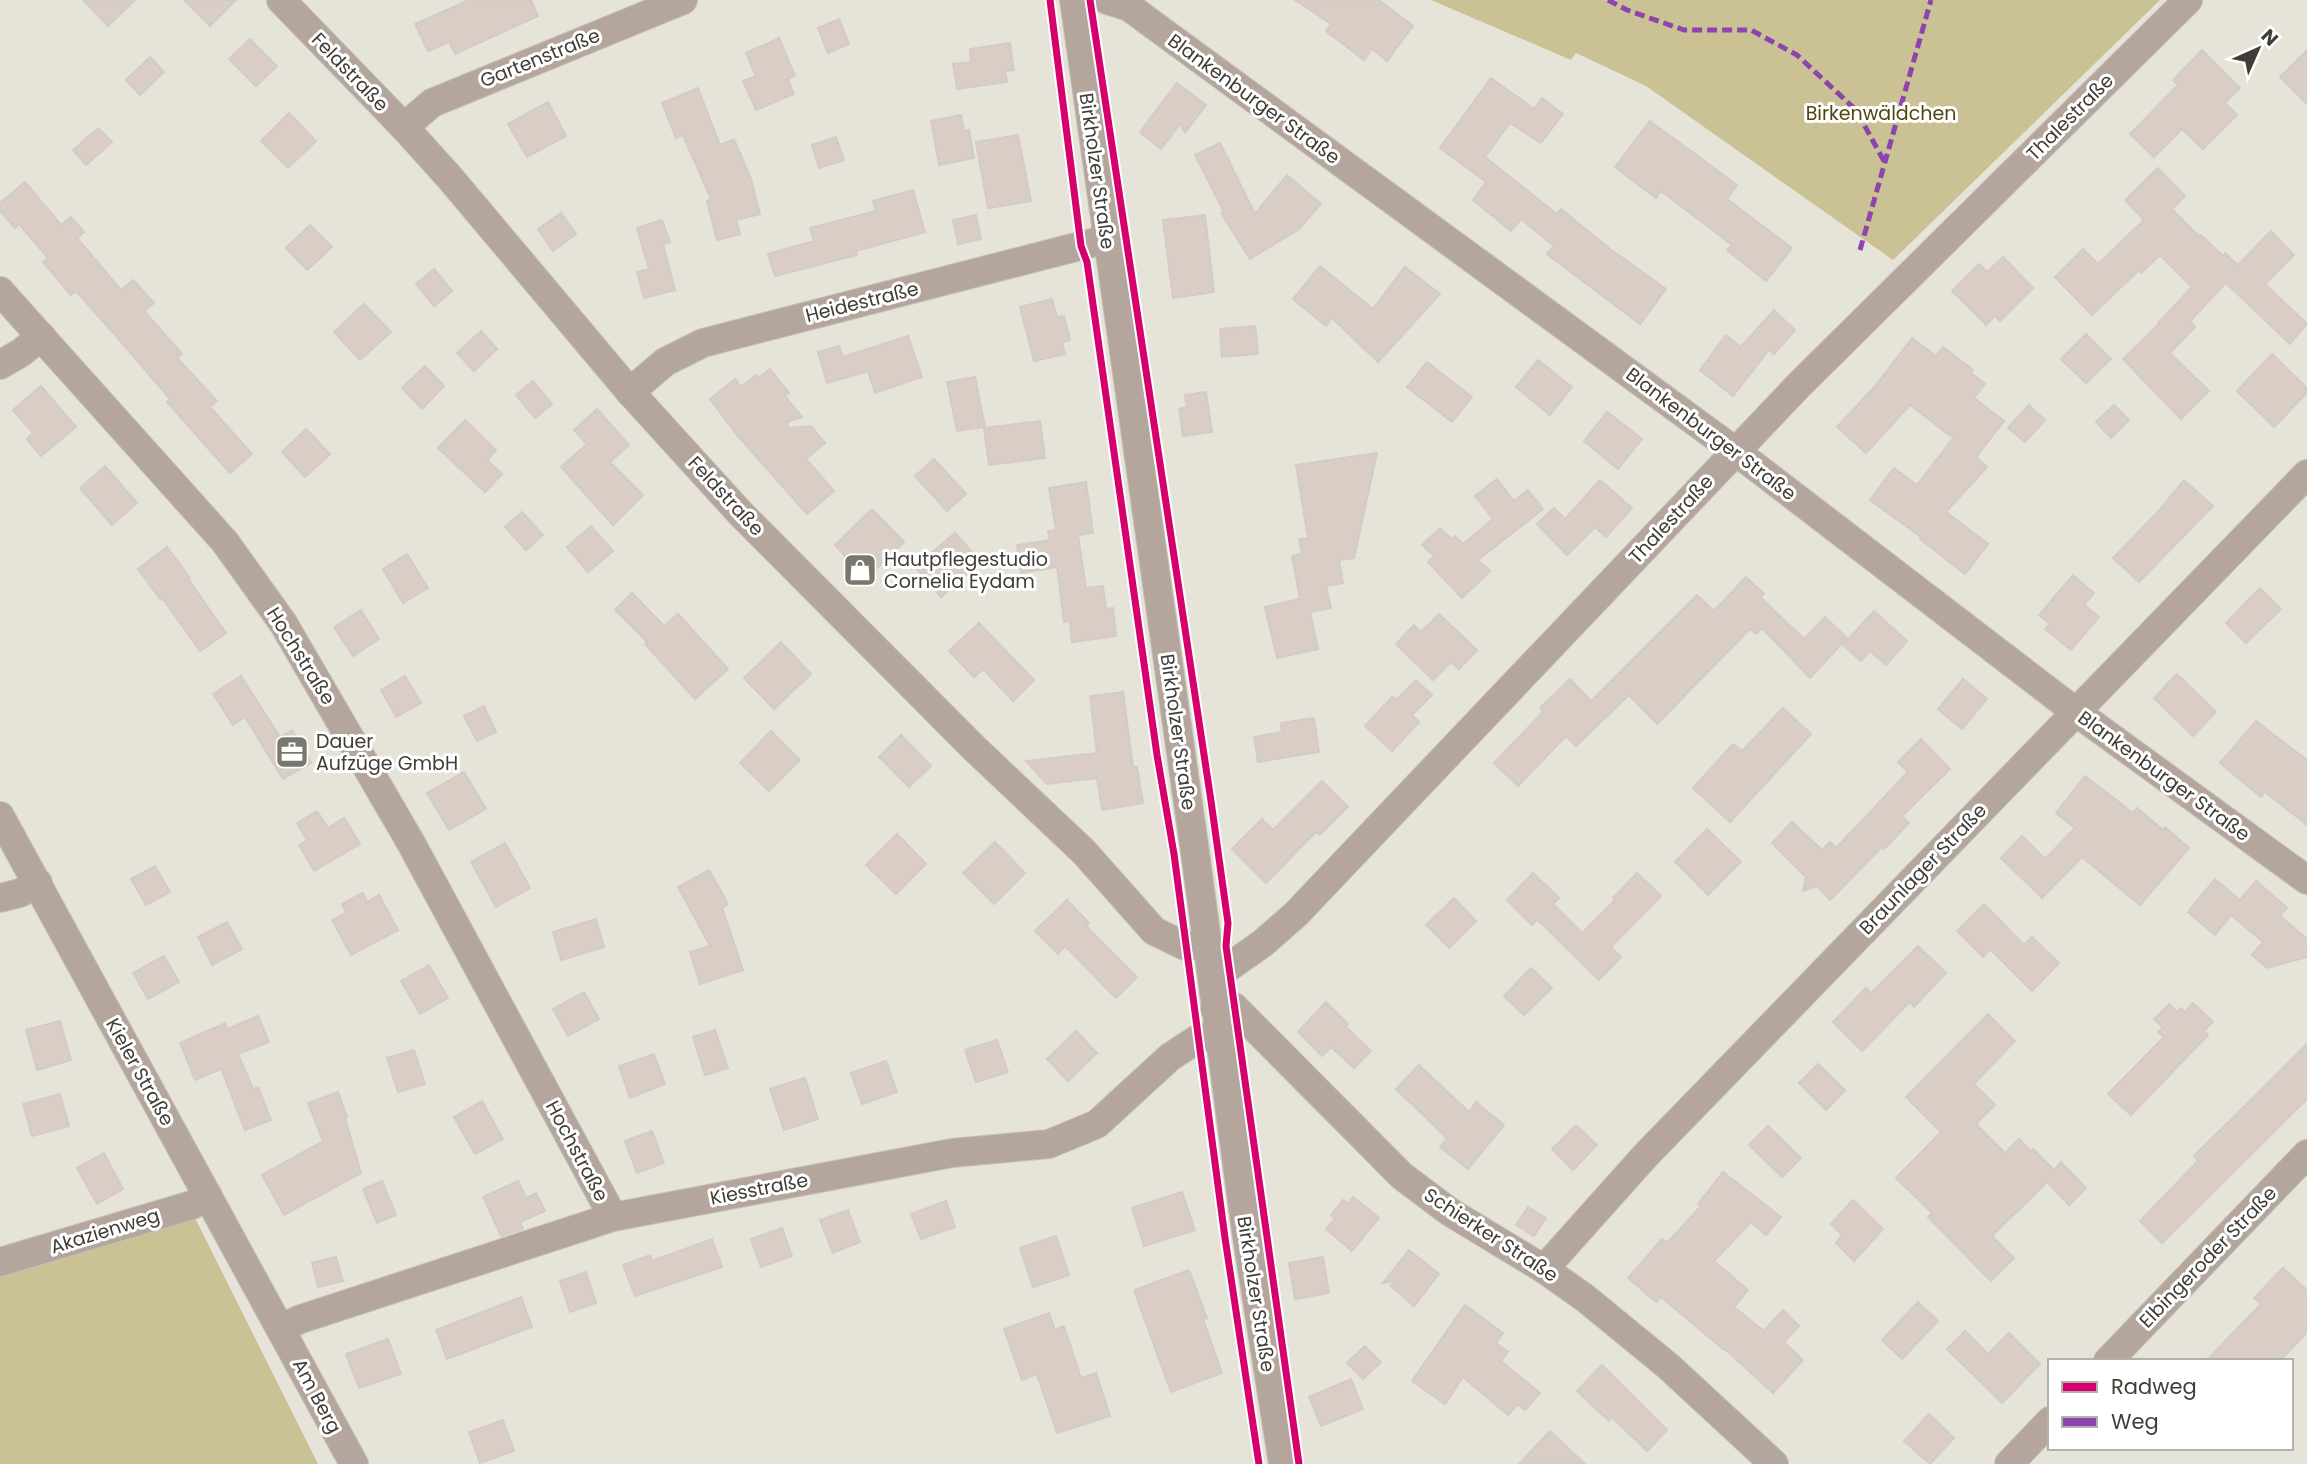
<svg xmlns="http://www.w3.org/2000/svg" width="2307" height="1464" font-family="Poppins,sans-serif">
  <rect width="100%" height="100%" fill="#e6e4d8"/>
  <g fill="#cac195">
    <polygon points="1431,0 2160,0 1893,260 1646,86 1576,53 1571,60"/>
    <polygon points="193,1214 318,1464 0,1464 0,1269"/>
  </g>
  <g fill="#dacdc5" stroke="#d2ccc5" stroke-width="2">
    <polygon points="83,0 135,0 108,26"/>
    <polygon points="184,0 236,0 210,26"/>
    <polygon points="469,0 531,0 538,16 455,54 449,42 428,51 415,24"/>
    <polygon points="1295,0 1379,0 1413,26 1387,61 1372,49 1364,60 1326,31 1331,24"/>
    <polygon points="839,19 849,44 828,53 818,28"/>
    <polygon points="779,38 795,76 788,79 794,94 756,110 743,81 756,76 746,53"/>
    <polygon points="250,39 277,66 256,86 229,59"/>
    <polygon points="1010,43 1014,70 1005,71 1007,82 957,89 953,64 971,62 970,49"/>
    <polygon points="2202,50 2240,88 2225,103 2237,115 2203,149 2182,129 2154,157 2130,134 2178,85 2173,80"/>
    <polygon points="2307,50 2307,104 2280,77"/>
    <polygon points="150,57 164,72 140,95 126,80"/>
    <polygon points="1491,78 1534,109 1542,98 1563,114 1541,143 1510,123 1485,157 1557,214 1561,209 1610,249 1666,289 1640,324 1547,254 1554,246 1521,219 1511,231 1473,200 1486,182 1440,148"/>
    <polygon points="1177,83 1206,105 1185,133 1180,124 1161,149 1140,132"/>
    <polygon points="698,88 720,145 734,139 751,179 760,214 736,220 740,234 717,240 707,201 711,199 683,135 676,138 662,103"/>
    <polygon points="548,102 566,136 527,157 508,124"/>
    <polygon points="289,113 316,141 288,168 261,141"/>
    <polygon points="961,115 964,131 969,130 974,158 939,165 931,121"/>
    <polygon points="1650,121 1737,185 1727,199 1792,248 1766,281 1727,250 1732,245 1661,191 1656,198 1615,167"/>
    <polygon points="98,128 112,142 86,165 73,150"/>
    <polygon points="1018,135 1031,201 988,208 976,142"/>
    <polygon points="836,137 844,160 819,168 812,145"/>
    <polygon points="1220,143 1255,214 1287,175 1321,204 1299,229 1250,259 1221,213 1224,212 1195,155"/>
    <polygon points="2158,168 2185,196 2172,209 2199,236 2201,235 2223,256 2225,253 2238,265 2271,231 2294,255 2265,284 2307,324 2290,344 2226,283 2190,321 2195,327 2170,353 2209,391 2181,419 2123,359 2160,323 2159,322 2192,287 2160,255 2141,273 2138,271 2092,315 2055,277 2083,249 2098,264 2144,220 2125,200"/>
    <polygon points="25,182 61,225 71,217 84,232 77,238 121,290 133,280 154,303 144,311 182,354 177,358 217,401 210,407 252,454 230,473 167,402 170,399 116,336 76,291 71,295 43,262 48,258 19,224 15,228 0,211 0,203"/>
    <polygon points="913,190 925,232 856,251 857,255 775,276 768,254 814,241 810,228 876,211 873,201"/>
    <polygon points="561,213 576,234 553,251 538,229"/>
    <polygon points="976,215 981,239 958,244 953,220"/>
    <polygon points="1205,215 1214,292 1173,298 1163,220"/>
    <polygon points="662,220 670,242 663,244 675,290 644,298 637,272 649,269 637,228"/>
    <polygon points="310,225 332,247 307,270 286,248"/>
    <polygon points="2003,257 2033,288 2000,321 1995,316 1986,325 1952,291 1979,264 1987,272"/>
    <polygon points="1320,266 1373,309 1405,267 1440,294 1378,362 1332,318 1326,326 1293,299"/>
    <polygon points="434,269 452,291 434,306 416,284"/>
    <polygon points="1052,299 1057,317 1064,316 1070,340 1062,342 1065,354 1034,361 1020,307"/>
    <polygon points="364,304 391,332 360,360 334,332"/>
    <polygon points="1774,310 1795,330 1774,354 1769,350 1733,396 1700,370 1726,335 1741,347"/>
    <polygon points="1255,326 1258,354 1222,357 1220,329"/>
    <polygon points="481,331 497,349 474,371 457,353"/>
    <polygon points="2086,334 2111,359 2086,383 2061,359"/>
    <polygon points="908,336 922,377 875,393 868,371 827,383 818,352 839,346 843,357"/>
    <polygon points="1912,338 1936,356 1943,347 1973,370 1971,373 1985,384 1974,398 2004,421 1976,457 1987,467 1946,512 1988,544 1965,574 1920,539 1921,537 1870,500 1894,468 1917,485 1953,438 1910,405 1866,453 1837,427 1877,384"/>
    <polygon points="2272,354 2307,388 2307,393 2274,427 2237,391"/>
    <polygon points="1538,360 1572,387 1550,415 1516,387"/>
    <polygon points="1427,362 1472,397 1452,422 1407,387"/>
    <polygon points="425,366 444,386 422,409 402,388"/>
    <polygon points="770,369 789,393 784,395 802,417 787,422 788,428 811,426 825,443 806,459 834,491 807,514 737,435 710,399 735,379 741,387 756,375 759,378"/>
    <polygon points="975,377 985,427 957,431 947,382"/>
    <polygon points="533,381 552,404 535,418 516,395"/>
    <polygon points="41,386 76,427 41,456 27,439 33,433 13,410"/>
    <polygon points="1206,392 1212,432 1183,436 1179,409 1187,407 1185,395"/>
    <polygon points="2029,405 2045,420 2025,442 2008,428"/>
    <polygon points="2114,405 2129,420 2111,438 2096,422"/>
    <polygon points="597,409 629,445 610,462 643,495 613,525 561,467 587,444 574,430"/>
    <polygon points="1607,412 1642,439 1618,469 1584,441"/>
    <polygon points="465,420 496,450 487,460 502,474 485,492 438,448"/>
    <polygon points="1040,421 1045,458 989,465 984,428"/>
    <polygon points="306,429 330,454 305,477 282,452"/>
    <polygon points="1377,453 1354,558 1339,560 1343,583 1326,586 1331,608 1310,612 1318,649 1277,658 1265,607 1300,599 1292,556 1302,554 1299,539 1308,538 1296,465"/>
    <polygon points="934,459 966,494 947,511 915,476"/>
    <polygon points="105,466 137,503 112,525 80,488"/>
    <polygon points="1497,479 1514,501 1528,490 1543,509 1478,560 1490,571 1462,598 1428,562 1434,556 1422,545 1440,528 1451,539 1455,536 1463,544 1493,519 1475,496"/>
    <polygon points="1600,480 1632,508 1606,537 1595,527 1567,555 1537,524 1554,508 1565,519"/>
    <polygon points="2184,480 2213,506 2139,582 2113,558 2158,512"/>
    <polygon points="1086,482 1093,533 1078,535 1086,588 1103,586 1106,609 1113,608 1116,636 1072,642 1070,621 1064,622 1057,567 1021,573 1017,545 1050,540 1048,531 1056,530 1049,488"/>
    <polygon points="872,509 904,542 866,579 835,545"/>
    <polygon points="522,512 543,535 526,550 505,527"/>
    <polygon points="591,526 613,551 588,572 567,547"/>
    <polygon points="955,533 981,562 941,597 915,567"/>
    <polygon points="167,547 190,578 188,579 226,633 200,651 163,599 161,600 138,569"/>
    <polygon points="407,554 428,588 403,603 383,569"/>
    <polygon points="2073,575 2094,593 2084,605 2099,617 2071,650 2045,629 2050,624 2039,615"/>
    <polygon points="1746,577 1764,594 1760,597 1804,639 1825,617 1847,638 1810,678 1762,628 1756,634 1750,629 1657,724 1629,695 1576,746 1566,736 1518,786 1494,763 1543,712 1540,708 1570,679 1591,701 1697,595 1714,611"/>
    <polygon points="2260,588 2281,609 2246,643 2226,623"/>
    <polygon points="632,593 664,626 678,614 728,669 695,699 645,644 647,642 615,610"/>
    <polygon points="361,610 379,639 353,656 334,627"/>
    <polygon points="1874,611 1907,641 1886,665 1870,651 1861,661 1843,645"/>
    <polygon points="1439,614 1477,650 1459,669 1451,662 1433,680 1396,644 1414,625 1421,632"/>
    <polygon points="979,623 1034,680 1013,701 983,669 974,677 949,651"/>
    <polygon points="781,642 811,674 774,709 744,678"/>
    <polygon points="2177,674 2216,712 2193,736 2154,698"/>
    <polygon points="241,676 280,737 292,730 311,763 283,779 245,717 233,725 213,694"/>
    <polygon points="405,676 421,703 396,717 381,690"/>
    <polygon points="1963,679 1987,699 1962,729 1938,709"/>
    <polygon points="1416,680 1432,695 1412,715 1419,722 1392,751 1365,726 1392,697 1396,700"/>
    <polygon points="1123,692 1133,767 1137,767 1143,803 1102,810 1097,778 1047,784 1026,761 1097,753 1090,696"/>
    <polygon points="484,706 496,732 477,741 464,716"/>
    <polygon points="1783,708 1811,734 1730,822 1693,788 1733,744 1742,751"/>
    <polygon points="1314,718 1319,752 1258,762 1254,737 1282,732 1281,723"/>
    <polygon points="2256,721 2307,760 2307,825 2265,792 2261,797 2220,763"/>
    <polygon points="771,731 800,760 769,791 740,763"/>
    <polygon points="901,735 931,766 909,787 879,757"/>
    <polygon points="1921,739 1950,769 1902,816 1909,823 1884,849 1882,847 1830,900 1817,886 1803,891 1806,877 1772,843 1792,822 1822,850 1830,842 1836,848 1908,772 1898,762"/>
    <polygon points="464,772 486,809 449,830 427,793"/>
    <polygon points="2085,776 2133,813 2137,808 2163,830 2165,827 2189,848 2140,905 2082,857 2042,898 2001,858 2022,836 2045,859 2075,828 2056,813"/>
    <polygon points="1322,781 1348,807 1320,835 1316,832 1266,883 1232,849 1262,819 1273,830"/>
    <polygon points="317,811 328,828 344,818 360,844 314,871 299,845 307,840 297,823"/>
    <polygon points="1707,829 1741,862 1708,895 1675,862"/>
    <polygon points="897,834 926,864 896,894 866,865"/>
    <polygon points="995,842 1025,873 994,904 963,873"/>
    <polygon points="505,843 530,888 496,907 471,862"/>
    <polygon points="155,866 170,892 146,905 131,879"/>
    <polygon points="709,870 728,904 722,908 743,970 700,984 690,952 710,946 678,887"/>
    <polygon points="1533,873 1559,898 1553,904 1582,933 1615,900 1613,898 1637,873 1661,896 1611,947 1621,957 1599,980 1537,919 1532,925 1507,900"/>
    <polygon points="2215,879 2240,900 2256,881 2269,892 2287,908 2280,916 2307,939 2307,957 2267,968 2252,955 2263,942 2231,915 2215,935 2188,912"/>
    <polygon points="363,893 367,902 379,895 398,930 351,955 332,920 346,913 342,904"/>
    <polygon points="1454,898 1476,921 1449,948 1426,925"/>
    <polygon points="1067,900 1089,923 1086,926 1137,977 1116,998 1065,946 1058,954 1035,931"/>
    <polygon points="1984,904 2024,945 2032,937 2059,963 2032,991 1990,949 1983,957 1957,931"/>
    <polygon points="596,919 604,947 561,960 553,932"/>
    <polygon points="227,922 242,949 212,965 198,937"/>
    <polygon points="1918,946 1946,973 1914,1007 1910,1002 1862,1051 1833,1022 1866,988 1871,993"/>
    <polygon points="164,956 179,982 148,999 133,973"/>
    <polygon points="429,965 448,998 420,1014 401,981"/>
    <polygon points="1531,968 1552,988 1524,1015 1504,996"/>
    <polygon points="584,992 599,1019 568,1036 553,1009"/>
    <polygon points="1326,1002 1348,1024 1346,1027 1371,1051 1354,1068 1331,1047 1322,1056 1298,1032"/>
    <polygon points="2193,1003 2213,1022 2204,1031 2208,1035 2131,1115 2108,1094 2164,1037 2158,1032 2163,1028 2154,1019 2169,1004 2177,1012 2181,1008 2185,1012"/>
    <polygon points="1988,1014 2015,1041 1974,1084 1995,1105 1976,1124 2005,1153 2019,1139 2031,1151 2033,1149 2054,1170 2061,1162 2086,1188 2069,1205 2047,1182 1992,1236 2014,1258 1991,1281 1928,1217 1932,1213 1896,1178 1941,1132 1906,1097"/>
    <polygon points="258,1016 269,1042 238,1054 253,1089 258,1087 271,1120 245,1130 221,1069 195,1080 180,1043 225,1023 227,1029"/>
    <polygon points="60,1021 71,1060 37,1070 26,1030"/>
    <polygon points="715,1030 728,1068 705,1075 693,1037"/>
    <polygon points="1076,1031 1097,1053 1068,1081 1047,1059"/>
    <polygon points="997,1040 1008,1072 976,1082 965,1050"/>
    <polygon points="2307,1044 2307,1099 2162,1243 2140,1221 2198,1161 2194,1156"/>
    <polygon points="414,1050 425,1084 398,1092 387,1058"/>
    <polygon points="654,1054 665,1084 630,1098 619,1066"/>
    <polygon points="886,1061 897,1092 862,1104 851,1073"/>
    <polygon points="1818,1064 1845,1090 1826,1110 1799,1083"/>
    <polygon points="1419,1065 1469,1112 1476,1102 1504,1125 1468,1169 1440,1147 1447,1138 1396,1089"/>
    <polygon points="805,1078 818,1119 784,1130 770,1089"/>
    <polygon points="338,1092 347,1117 345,1118 361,1173 284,1215 262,1175 323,1141 308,1103"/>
    <polygon points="60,1094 69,1126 32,1136 23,1104"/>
    <polygon points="482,1101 503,1139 475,1154 454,1117"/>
    <polygon points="1576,1125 1597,1145 1573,1170 1552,1149"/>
    <polygon points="1768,1126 1801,1158 1782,1177 1749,1145"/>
    <polygon points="652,1131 664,1163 637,1173 625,1141"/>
    <polygon points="104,1153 123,1189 97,1204 77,1168"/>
    <polygon points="1723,1172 1781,1217 1766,1235 1751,1222 1714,1261 1748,1290 1734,1307 1764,1331 1783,1310 1799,1326 1784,1342 1803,1360 1773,1393 1725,1349 1724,1350 1661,1297 1656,1302 1628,1278 1662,1239 1667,1243 1701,1206 1698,1204"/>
    <polygon points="382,1181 396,1215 377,1223 363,1189"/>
    <polygon points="518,1181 526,1198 536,1193 545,1211 520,1222 523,1229 501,1236 483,1197"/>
    <polygon points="1182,1192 1195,1230 1144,1246 1132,1208"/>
    <polygon points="1353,1197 1379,1218 1352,1251 1326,1229 1335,1219 1331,1215 1343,1200 1348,1204"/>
    <polygon points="1853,1200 1883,1229 1854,1261 1836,1243 1842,1235 1831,1224"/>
    <polygon points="946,1201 955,1227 921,1239 911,1214"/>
    <polygon points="1528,1207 1546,1218 1534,1236 1516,1225"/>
    <polygon points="848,1210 860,1242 833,1253 820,1220"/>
    <polygon points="782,1228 792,1256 761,1267 751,1239"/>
    <polygon points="1056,1236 1069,1275 1033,1287 1020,1248"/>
    <polygon points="712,1239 722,1267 635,1296 623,1265 650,1255 652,1261"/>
    <polygon points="1409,1250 1439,1274 1414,1306 1391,1286 1396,1281 1383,1283"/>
    <polygon points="336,1257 343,1281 318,1287 312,1263"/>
    <polygon points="1323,1257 1329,1293 1295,1299 1289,1263"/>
    <polygon points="2283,1268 2307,1290 2307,1332 2280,1361 2206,1361 2261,1304 2254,1298"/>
    <polygon points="1189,1270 1207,1318 1203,1319 1222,1373 1171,1392 1134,1290"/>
    <polygon points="586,1272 596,1303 570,1312 560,1281"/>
    <polygon points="521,1297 532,1327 447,1359 436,1330"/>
    <polygon points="1918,1302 1938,1321 1902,1359 1882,1340"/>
    <polygon points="1465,1305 1503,1333 1496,1343 1508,1352 1501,1361 1540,1393 1525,1410 1518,1404 1508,1415 1463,1377 1445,1404 1412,1381"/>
    <polygon points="1049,1313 1055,1330 1064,1326 1081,1378 1096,1373 1110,1416 1057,1433 1037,1374 1022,1380 1004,1329"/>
    <polygon points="1965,1331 1988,1354 2009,1333 2040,1364 2002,1403 1947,1349"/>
    <polygon points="388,1339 401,1374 359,1388 346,1354"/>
    <polygon points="1365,1346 1381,1362 1363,1379 1347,1363"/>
    <polygon points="1602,1365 1667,1430 1647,1451 1612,1417 1609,1421 1577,1391"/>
    <polygon points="1351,1379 1363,1409 1321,1426 1309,1397"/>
    <polygon points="1929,1414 1954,1438 1930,1464 1904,1441"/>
    <polygon points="503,1420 514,1451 480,1463 469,1432"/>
    <polygon points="1550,1431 1585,1464 1519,1464"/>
  </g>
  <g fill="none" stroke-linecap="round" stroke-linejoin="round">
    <defs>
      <g id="minor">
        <polyline points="281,0 404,127 450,178 630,392 741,514 975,749 1084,852 1154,931 1185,946 1206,945"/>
        <polyline points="1074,0 1195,852 1246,1231 1283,1464"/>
        <polyline points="1107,0 1129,7 1735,451 2076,712 2307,880"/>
        <polyline points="404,127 432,103 683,0"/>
        <polyline points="0,291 225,542 283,623 411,843 613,1217"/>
        <polyline points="0,365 22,352 41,336"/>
        <polyline points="630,392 665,362 703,343 1107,239"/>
        <polyline points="0,816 354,1464"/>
        <polyline points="0,898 20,893 38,883"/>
        <polyline points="1211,970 1229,967 1263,943 1296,914 1799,385 2188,0"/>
        <polyline points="1215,1009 1234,1007 1402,1176 1450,1212 1544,1269 1585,1298 1668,1366 1774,1464"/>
        <polyline points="0,1262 192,1205 208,1196"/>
        <polyline points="1544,1269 1646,1155 2307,474"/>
        <polyline points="281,1328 301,1319 613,1217 952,1153 1049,1144 1097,1124 1170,1057 1199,1038 1219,1036"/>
        <polyline points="2108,1361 2307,1154"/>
        <polyline points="2009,1464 2050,1421"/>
      </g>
    </defs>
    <use href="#minor" stroke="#c4c2b8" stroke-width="30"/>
    <use href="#minor" stroke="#b4a59d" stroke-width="28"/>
    <g stroke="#8e44ad" stroke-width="5" stroke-dasharray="10 5" stroke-linecap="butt">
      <polyline points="1608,0 1627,10 1684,30 1751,30 1797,55 1856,110 1885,163"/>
      <polyline points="1860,250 1931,0"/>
    </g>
    <defs>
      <g id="cycleway">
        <polyline points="1050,0 1081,246 1087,262 1157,755 1174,854 1225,1238 1259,1464"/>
        <polyline points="1090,0 1211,801 1228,923 1226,946 1299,1464"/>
      </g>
    </defs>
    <use href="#cycleway" stroke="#fff" stroke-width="11"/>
    <use href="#cycleway" stroke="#d6006c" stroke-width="7"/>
  </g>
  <defs>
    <symbol id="shop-square" viewBox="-11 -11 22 22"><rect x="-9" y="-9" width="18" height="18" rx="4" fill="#79776e" stroke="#fff"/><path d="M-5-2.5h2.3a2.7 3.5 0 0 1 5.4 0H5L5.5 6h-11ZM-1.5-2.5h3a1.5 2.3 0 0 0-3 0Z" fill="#fff"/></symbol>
    <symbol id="office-square" viewBox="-11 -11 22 22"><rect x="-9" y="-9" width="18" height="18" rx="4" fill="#79776e" stroke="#fff"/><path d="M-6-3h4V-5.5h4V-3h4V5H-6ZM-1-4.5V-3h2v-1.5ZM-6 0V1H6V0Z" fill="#fff"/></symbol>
  </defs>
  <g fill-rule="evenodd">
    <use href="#shop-square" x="841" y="551" width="38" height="38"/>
    <use href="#office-square" x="273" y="733" width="38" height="38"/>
  </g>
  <g text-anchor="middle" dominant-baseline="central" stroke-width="6" stroke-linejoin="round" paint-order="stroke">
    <g font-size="19" fill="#3f3d35" stroke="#fff">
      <text transform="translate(540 58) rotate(-22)">Gartenstraße</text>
      <text transform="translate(350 72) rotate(46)">Feldstraße</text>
      <text transform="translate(1254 99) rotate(36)">Blankenburger Straße</text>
      <text transform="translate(2070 117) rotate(-45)">Thalestraße</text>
      <text transform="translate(1097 171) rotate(82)">Birkholzer Straße</text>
      <text transform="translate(862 302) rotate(-14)">Heidestraße</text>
      <text transform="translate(1711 434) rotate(37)">Blankenburger Straße</text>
      <text transform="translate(726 496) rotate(47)">Feldstraße</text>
      <text transform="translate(1671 519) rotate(-47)">Thalestraße</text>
      <text transform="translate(301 656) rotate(58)">Hochstraße</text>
      <text transform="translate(1178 732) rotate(82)">Birkholzer Straße</text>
      <text transform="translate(2164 776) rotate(36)">Blankenburger Straße</text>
      <text transform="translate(1923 869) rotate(-46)">Braunlager Straße</text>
      <text transform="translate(140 1072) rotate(61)">Kieler Straße</text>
      <text transform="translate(577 1151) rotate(62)">Hochstraße</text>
      <text transform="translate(759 1189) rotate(-11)">Kiesstraße</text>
      <text transform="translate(105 1231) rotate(-17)">Akazienweg</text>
      <text transform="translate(1491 1235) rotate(33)">Schierker Straße</text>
      <text transform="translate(2208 1257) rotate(-46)">Elbingeroder Straße</text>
      <text transform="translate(1256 1294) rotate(81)">Birkholzer Straße</text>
      <text transform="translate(317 1396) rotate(62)">Am Berg</text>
    </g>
    <g font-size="19" fill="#51450e" stroke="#fff">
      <text x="1881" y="113">Birkenwäldchen</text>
    </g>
    <g font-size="19" fill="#3f3d35" stroke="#fff" text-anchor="start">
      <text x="884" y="559">Hautpflegestudio<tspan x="884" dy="22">Cornelia Eydam</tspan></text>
      <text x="316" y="741">Dauer<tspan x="316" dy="22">Aufzüge GmbH</tspan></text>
    </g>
  </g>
  <rect x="2048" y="1359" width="245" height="91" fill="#ffffff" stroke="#b2b1ae" stroke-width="2"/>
  <rect x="2062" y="1382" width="35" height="10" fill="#d6006c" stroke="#b2b1ae" stroke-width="2"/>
  <text x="2111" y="1394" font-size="21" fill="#3f3d35">Radweg</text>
  <rect x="2062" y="1417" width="35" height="10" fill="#8e44ad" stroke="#b2b1ae" stroke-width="2"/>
  <text x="2111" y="1429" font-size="21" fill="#3f3d35">Weg</text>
  <g transform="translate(2258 49) rotate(45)" stroke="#ffffff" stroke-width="5" paint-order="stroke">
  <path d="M0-5L12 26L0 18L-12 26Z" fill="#3f3d35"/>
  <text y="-10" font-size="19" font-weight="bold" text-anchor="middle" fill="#3f3d35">N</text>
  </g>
</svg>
